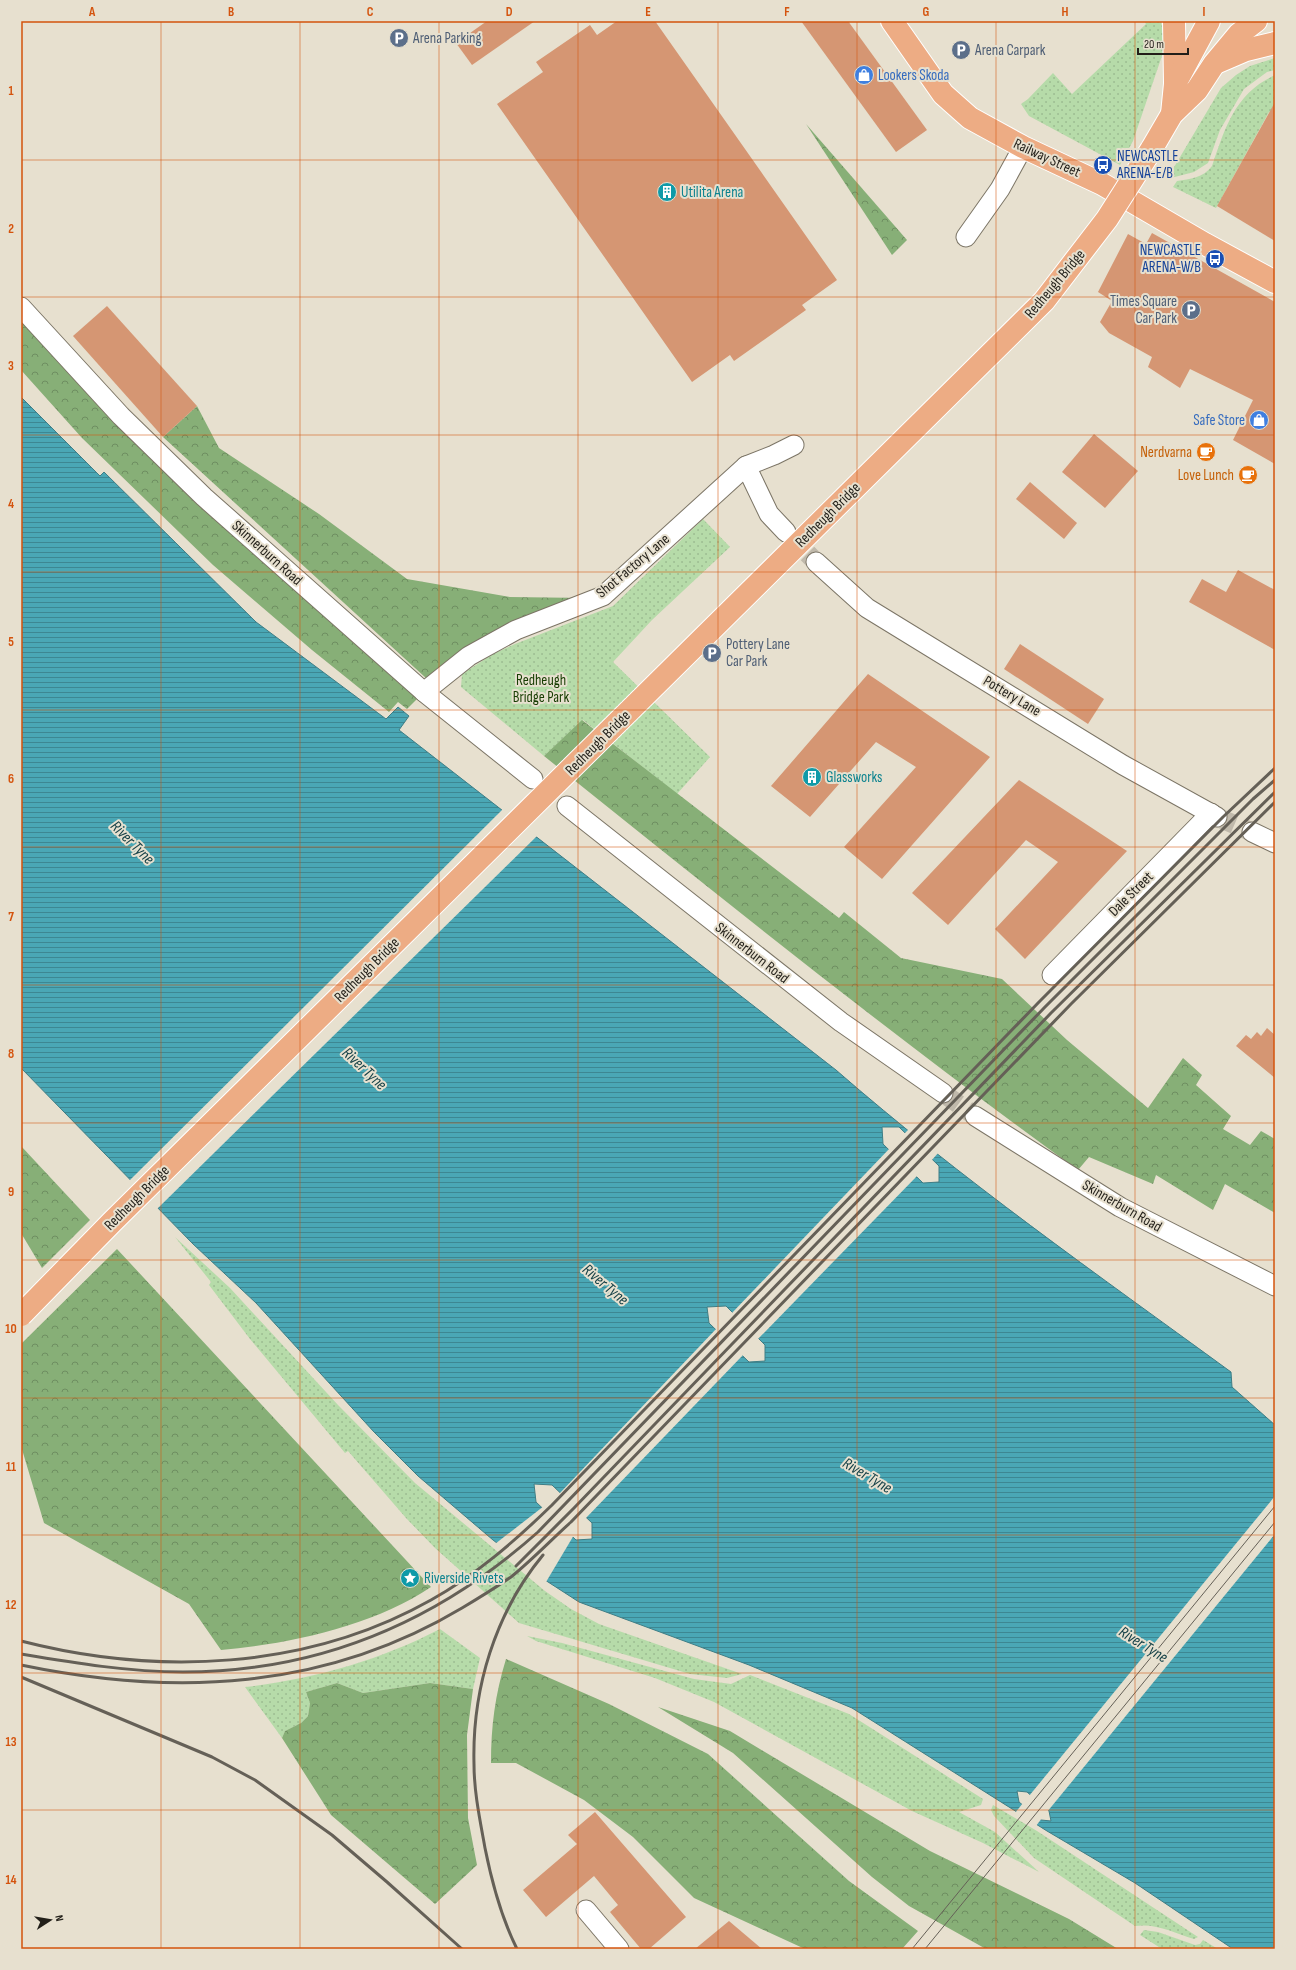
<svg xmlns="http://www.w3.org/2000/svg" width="1296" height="1970" font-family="'Sofia Sans Condensed',sans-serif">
  <defs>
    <pattern id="green-dots" width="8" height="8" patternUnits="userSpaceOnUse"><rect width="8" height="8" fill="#b6dba9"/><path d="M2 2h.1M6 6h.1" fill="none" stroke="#9cbc91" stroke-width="1.8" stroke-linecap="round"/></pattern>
    <pattern id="forest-crowns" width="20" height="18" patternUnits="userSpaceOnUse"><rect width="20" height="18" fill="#87af77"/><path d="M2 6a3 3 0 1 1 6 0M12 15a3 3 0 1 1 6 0" fill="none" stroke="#6e8e61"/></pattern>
    <pattern id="water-rules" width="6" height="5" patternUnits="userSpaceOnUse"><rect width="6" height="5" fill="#4aa7b5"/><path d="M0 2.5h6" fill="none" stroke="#3d8792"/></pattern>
  </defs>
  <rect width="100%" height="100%" fill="#e7e0cf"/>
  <g fill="url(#green-dots)">
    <polygon points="1144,21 1161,21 1165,47 1133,141 1120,165 1029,116 1021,104 1028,99 1053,73 1072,94 1146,24"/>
    <polygon points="1275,58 1275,70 1267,72 1244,89 1220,130 1208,163 1194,172 1167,179 1221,88 1236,75 1250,66"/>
    <path d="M1275,75v35l-6,2 -53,96 -43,-21 4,-6c13,-2 26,-3 35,-15 13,-38 23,-73 63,-91z"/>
    <polygon points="703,519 730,547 652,620 613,662 710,757 677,794 583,720 544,756 461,687 462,674 493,654 515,644 613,606"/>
    <polygon points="175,1237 230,1288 338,1405 415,1483 545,1591 571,1609 599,1624 742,1674 727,1678 690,1674 519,1623 435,1548 406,1518 348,1451 345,1453 250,1339 209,1285 211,1282"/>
    <path d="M440,1629l40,29 -7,31 -43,-6 -67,10 -26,-10 -31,9 4,11 -2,13 -7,7 -16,8 -3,7 -37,-51c69,-8 133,-26 195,-58z"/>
    <polygon points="527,1636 562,1643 694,1679 731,1684 750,1675 849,1714 983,1799 981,1805 959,1812 995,1832 1039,1872 983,1843 912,1811 714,1702 655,1678 536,1641"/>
    <path d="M993,1805l44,26 161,106 -4,2c-20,-6 -37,-16 -59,-13l-101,-68 -40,-42 -3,-6z"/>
    <polygon points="1144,1930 1158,1932 1195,1945 1200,1944 1203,1940 1218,1949 1162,1949 1140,1935"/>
  </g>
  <g fill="url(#forest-crowns)">
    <polygon points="806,124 907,240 892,255"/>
    <polygon points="21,307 121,416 424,692 407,709 398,702 389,712 312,650 213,565 82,438 21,370"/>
    <polygon points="197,406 219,448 319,514 407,579 510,597 586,598 427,679 163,437"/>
    <path d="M582,720l257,198 5,-6 57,46 101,21 65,61 81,68 35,-50 19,17 -6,10 35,31 -8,13 27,16 11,-14 14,8v74l-50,-29 -12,26 -57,-35 -3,9 -64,-27 -11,13c-183,-132 -358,-273 -534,-414z"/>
    <polygon points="21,1146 90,1220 42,1268 21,1233"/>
    <path d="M117,1249l314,338c-58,39 -141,57 -210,63l-32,-46 -145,-81 -23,-77v-102z"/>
    <path d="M506,1659l103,45 99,50 141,127 69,50 -16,18h-97l-111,-51 -61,-61 -49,-37 -68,-37h-25c0,-37 4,-68 15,-104z"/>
    <polygon points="337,1683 363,1693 430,1683 473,1689 467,1735 468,1818 477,1865 435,1904 331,1815 282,1738 285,1731 301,1723 308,1716 310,1703 306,1692"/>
    <polygon points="658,1707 730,1731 930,1851 1069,1919 1118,1949 986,1949 909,1906 872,1877 733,1753"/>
  </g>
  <path fill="url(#water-rules)" stroke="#3e7e86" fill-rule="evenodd" d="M21,397l79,79 4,-4 152,150 130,97 12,-12 11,9 -10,14 437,340c125,109 262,205 395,302l1,15 43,38v524h-42l-98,-66 -88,-52 -195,-123 -103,-43 -170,-63 -34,-22 -52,-40 -75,-64 -44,-44 -118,-129 -63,-59 -172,-176zM882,1127h17l40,39v16l-16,1 -40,-39zM726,1306l39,39v16l-16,1 -40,-39 -2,-16zM534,1484l18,1 40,38v16l-16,1 -40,-38zM1017,1791l10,1 22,19 2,10 -10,-1 -22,-18z"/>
  <g fill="#e7e0cf">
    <polygon points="503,809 537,836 157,1209 129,1181"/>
    <polygon points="909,1129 939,1152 931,1161 904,1134"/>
    <polygon points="890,1148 918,1175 757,1340 731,1314"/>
    <polygon points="717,1328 744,1354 585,1519 559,1494"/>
    <polygon points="1275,1496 1275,1534 1047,1812 1029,1796"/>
    <polygon points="544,1506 574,1535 546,1582 495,1544"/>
    <polygon points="1023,1803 1042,1818 1036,1826 1015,1813"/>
  </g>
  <g fill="#d59673">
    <polygon points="487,21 535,21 472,65 456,43"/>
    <polygon points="617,21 655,21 837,280 802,305 806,310 734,361 730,355 692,382 497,104 543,72 536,62 590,25 597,35"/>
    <polygon points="801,21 848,21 927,130 896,152"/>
    <polygon points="1275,102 1275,241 1217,206"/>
    <polygon points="1152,233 1275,302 1275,464 1233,440 1253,400 1190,369 1180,388 1148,367 1152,357 1109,333 1100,322 1112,301 1098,292 1128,234 1146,244"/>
    <polygon points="107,306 197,406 163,437 73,336"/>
    <polygon points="1094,434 1138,471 1105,508 1062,472"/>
    <polygon points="1030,482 1077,523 1064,539 1016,499"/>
    <polygon points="1238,570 1275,590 1275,650 1189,602 1202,579 1226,592"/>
    <polygon points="1020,644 1104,699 1088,724 1004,669"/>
    <polygon points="868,674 990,757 882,879 844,847 916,767 876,742 810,817 771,786"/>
    <polygon points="1019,780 1127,851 1025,959 995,929 1058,862 1026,840 948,925 912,893"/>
    <polygon points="1267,1028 1275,1035 1275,1078 1236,1046 1246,1035 1251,1039 1257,1032 1261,1036"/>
    <polygon points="595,1812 686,1917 649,1949 641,1949 610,1912 618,1905 594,1876 546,1917 523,1890 577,1844 568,1835"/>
    <polygon points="729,1921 762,1949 695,1949"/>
  </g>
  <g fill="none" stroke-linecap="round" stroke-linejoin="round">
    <g stroke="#c0b9ab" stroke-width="19" stroke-dasharray="19 10" stroke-linecap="butt">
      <polyline points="787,533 816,562"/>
      <polyline points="1217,817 1252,832"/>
      <polyline points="943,1093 975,1116"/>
    </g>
    <defs>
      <g id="minor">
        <polyline points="966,237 1000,189 1023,147"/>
        <polyline points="21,307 121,416 204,497 424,692 533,779"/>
        <polyline points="746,466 769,514 786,532"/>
        <polyline points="816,562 867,608 1123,765 1217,817"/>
        <polyline points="424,692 469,656 516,630 603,596 746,466 774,455 794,445"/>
        <polyline points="567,806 841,1022 943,1093"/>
        <polyline points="1252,832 1275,843"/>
        <polyline points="1052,975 1211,813"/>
        <polyline points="975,1116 1120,1207 1275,1286"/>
        <polyline points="586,1910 619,1949"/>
      </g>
      <g id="major">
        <polyline points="892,21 943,94 970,118 1023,147 1102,184 1205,244 1275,282"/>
        <polyline points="1174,21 1175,82"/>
        <polyline points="1218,62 1246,50 1275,43"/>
        <polyline points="1172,114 1175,84 1209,21"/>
        <polyline points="1151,150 1172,114 1197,90 1214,64 1239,34 1256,21"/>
      </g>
    </defs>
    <use href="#minor" stroke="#7c7566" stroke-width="21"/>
    <use href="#major" stroke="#fff" stroke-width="24"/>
    <use href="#minor" stroke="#fff" stroke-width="19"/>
    <use href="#major" stroke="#edac84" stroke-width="22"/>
    <g stroke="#656057" stroke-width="1">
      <polyline points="912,1949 1275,1506"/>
      <polyline points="925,1949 1275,1522"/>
    </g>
    <g stroke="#656057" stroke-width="3">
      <polyline points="516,1566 574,1508 1051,1013 1275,792"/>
      <path d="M21,1641c136,35 286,29 410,-41 45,-25 84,-59 121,-95l487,-503 184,-185 52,-49"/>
      <path d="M21,1654c54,9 108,18 162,18 137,0 254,-50 355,-140l507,-525 208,-208 22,-19"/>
      <path d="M21,1665c154,32 304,25 441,-57 17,-10 33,-20 49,-31 21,-17 40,-37 60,-55l500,-518 204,-202"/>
      <polyline points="21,1677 212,1757 255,1780 332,1835 387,1882 462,1949"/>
      <path d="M517,1949c-16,-32 -25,-66 -32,-101 -5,-28 -11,-56 -11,-84 -2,-75 21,-151 69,-209"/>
    </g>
    <defs>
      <polyline id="major-bridge" points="21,1315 112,1222 1044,301 1107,219 1151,150"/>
    </defs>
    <use href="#major-bridge" stroke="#fff" stroke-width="24" stroke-linecap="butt"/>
    <use href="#major-bridge" stroke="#edac84" stroke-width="22"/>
  </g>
  <path fill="none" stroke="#d4530d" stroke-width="1" stroke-opacity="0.55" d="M161,21v1928M300,21v1928M439,21v1928M578,21v1928M718,21v1928M857,21v1928M996,21v1928M1135,21v1928M21,160h1254M21,297h1254M21,435h1254M21,572h1254M21,710h1254M21,847h1254M21,985h1254M21,1123h1254M21,1260h1254M21,1398h1254M21,1535h1254M21,1673h1254M21,1810h1254"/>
  <defs>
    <symbol id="parking-disc" viewBox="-11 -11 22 22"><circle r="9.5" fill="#5c6f8a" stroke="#e7e0cf"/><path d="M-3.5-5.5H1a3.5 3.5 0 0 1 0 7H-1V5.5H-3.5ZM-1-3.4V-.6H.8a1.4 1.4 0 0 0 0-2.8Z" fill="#fff"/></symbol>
    <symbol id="shop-disc" viewBox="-11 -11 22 22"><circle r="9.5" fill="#3f7fe0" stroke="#e7e0cf"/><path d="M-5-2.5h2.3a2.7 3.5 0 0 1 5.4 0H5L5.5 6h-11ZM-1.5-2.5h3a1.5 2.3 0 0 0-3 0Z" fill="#fff"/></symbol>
    <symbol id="bus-disc" viewBox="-11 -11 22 22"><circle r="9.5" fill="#1a4fb4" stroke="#e7e0cf"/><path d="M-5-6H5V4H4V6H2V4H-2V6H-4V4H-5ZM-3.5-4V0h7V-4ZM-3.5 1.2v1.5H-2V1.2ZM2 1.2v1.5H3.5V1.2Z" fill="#fff"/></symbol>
    <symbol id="building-disc" viewBox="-11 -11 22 22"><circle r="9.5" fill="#0f9aa8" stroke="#e7e0cf"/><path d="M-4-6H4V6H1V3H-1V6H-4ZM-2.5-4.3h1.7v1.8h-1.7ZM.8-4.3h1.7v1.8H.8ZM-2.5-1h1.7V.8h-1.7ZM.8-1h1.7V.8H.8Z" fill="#fff"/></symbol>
    <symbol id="cafe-disc" viewBox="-11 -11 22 22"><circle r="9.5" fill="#e8710a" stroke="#e7e0cf"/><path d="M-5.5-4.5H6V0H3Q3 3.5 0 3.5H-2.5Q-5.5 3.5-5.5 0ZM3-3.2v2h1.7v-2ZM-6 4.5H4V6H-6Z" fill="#fff"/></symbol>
    <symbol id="sight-disc" viewBox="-11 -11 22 22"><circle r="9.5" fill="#0f9aa8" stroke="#e7e0cf"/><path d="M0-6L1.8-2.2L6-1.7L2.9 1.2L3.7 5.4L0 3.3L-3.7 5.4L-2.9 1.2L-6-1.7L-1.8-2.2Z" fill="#fff"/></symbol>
  </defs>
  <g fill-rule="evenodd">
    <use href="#parking-disc" x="388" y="27" width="22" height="22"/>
    <use href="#parking-disc" x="950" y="39" width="22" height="22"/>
    <use href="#shop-disc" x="853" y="64" width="22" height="22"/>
    <use href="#bus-disc" x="1092" y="154" width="22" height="22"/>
    <use href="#building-disc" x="656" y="181" width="22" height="22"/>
    <use href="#bus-disc" x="1204" y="248" width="22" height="22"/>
    <use href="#parking-disc" x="1180" y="299" width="22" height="22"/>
    <use href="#shop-disc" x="1248" y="409" width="22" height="22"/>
    <use href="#cafe-disc" x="1195" y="441" width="22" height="22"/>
    <use href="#cafe-disc" x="1237" y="464" width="22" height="22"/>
    <use href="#parking-disc" x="701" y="642" width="22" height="22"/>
    <use href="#building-disc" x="801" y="766" width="22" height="22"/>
    <use href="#sight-disc" x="399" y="1567" width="22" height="22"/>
  </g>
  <g text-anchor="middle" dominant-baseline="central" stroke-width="4" stroke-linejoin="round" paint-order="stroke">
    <g font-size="15" fill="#4e5e75" stroke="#e7e0cf" text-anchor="start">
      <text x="413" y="38">Arena Parking</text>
      <text x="975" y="50">Arena Carpark</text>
      <text x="1177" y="301" text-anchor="end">Times Square<tspan x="1177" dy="17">Car Park</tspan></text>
      <text x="726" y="644">Pottery Lane<tspan x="726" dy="17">Car Park</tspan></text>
    </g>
    <g font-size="15" fill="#366cbe" stroke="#e7e0cf" text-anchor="start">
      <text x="878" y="75">Lookers Skoda</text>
      <text x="1245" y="420" text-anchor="end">Safe Store</text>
    </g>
    <g font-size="15" fill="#164399" stroke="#e7e0cf" text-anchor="start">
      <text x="1117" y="156">NEWCASTLE<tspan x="1117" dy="17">ARENA-E/B</tspan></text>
      <text x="1201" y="250" text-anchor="end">NEWCASTLE<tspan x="1201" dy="17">ARENA-W/B</tspan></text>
    </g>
    <g font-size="15" fill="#221f19" stroke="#e7e0cf">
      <text transform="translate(1047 158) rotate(25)">Railway Street</text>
      <text transform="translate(1055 284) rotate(-50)">Redheugh Bridge</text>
      <text transform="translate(828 515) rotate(-45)">Redheugh Bridge</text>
      <text transform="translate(267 553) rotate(42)">Skinnerburn Road</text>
      <text transform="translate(633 566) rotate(-40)">Shot Factory Lane</text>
      <text transform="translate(1012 696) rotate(31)">Pottery Lane</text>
      <text transform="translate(598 743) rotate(-45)">Redheugh Bridge</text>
      <text transform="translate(1131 894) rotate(-45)">Dale Street</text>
      <text transform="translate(752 953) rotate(38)">Skinnerburn Road</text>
      <text transform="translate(367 970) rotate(-45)">Redheugh Bridge</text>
      <text transform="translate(137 1198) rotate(-45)">Redheugh Bridge</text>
      <text transform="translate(1122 1206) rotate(30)">Skinnerburn Road</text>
    </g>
    <g font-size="15" fill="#0d838f" stroke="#e7e0cf" text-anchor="start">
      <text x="681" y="192">Utilita Arena</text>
      <text x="826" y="777">Glassworks</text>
      <text x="424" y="1578">Riverside Rivets</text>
    </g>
    <g font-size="15" fill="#c56008" stroke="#e7e0cf" text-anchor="end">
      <text x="1192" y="452">Nerdvarna</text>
      <text x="1234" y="475">Love Lunch</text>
    </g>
    <g font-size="15" fill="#173d02" stroke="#e7e0cf">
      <text x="541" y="680">Redheugh<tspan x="541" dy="17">Bridge Park</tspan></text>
    </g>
    <g font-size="16" font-style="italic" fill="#164147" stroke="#e7e0cf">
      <text transform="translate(132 843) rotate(45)">River Tyne</text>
      <text transform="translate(364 1069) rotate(43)">River Tyne</text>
      <text transform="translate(605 1285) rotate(40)">River Tyne</text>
      <text transform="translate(867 1476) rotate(31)">River Tyne</text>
      <text transform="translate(1143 1645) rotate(32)">River Tyne</text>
    </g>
  </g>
  <rect width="1296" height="1970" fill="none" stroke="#e7e0cf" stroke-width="44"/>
  <g transform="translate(50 1920) rotate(78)" stroke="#e7e0cf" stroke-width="3" paint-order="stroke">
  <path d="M0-3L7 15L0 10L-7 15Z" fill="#221f19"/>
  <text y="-6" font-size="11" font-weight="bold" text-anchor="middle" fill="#221f19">N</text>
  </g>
  <path d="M1138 48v6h50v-6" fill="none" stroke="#221f19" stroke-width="2"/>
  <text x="1144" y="48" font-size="12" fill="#221f19" stroke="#e7e0cf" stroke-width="3" paint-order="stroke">20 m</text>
  <rect x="22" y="22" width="1252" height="1926" fill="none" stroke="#d4530d" stroke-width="1.5"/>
  <g font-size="13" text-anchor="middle" font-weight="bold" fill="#d4530d">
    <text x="92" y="16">A</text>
    <text x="231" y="16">B</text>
    <text x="370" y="16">C</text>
    <text x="509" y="16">D</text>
    <text x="648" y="16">E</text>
    <text x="787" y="16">F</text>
    <text x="926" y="16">G</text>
    <text x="1065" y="16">H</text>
    <text x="1204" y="16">I</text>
    <text x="11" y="95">1</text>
    <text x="11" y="233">2</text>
    <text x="11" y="370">3</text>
    <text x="11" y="508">4</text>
    <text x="11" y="646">5</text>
    <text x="11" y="783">6</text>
    <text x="11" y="921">7</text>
    <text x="11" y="1058">8</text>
    <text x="11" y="1196">9</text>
    <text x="11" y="1333">10</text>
    <text x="11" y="1471">11</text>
    <text x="11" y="1609">12</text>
    <text x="11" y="1746">13</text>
    <text x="11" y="1884">14</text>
  </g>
</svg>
